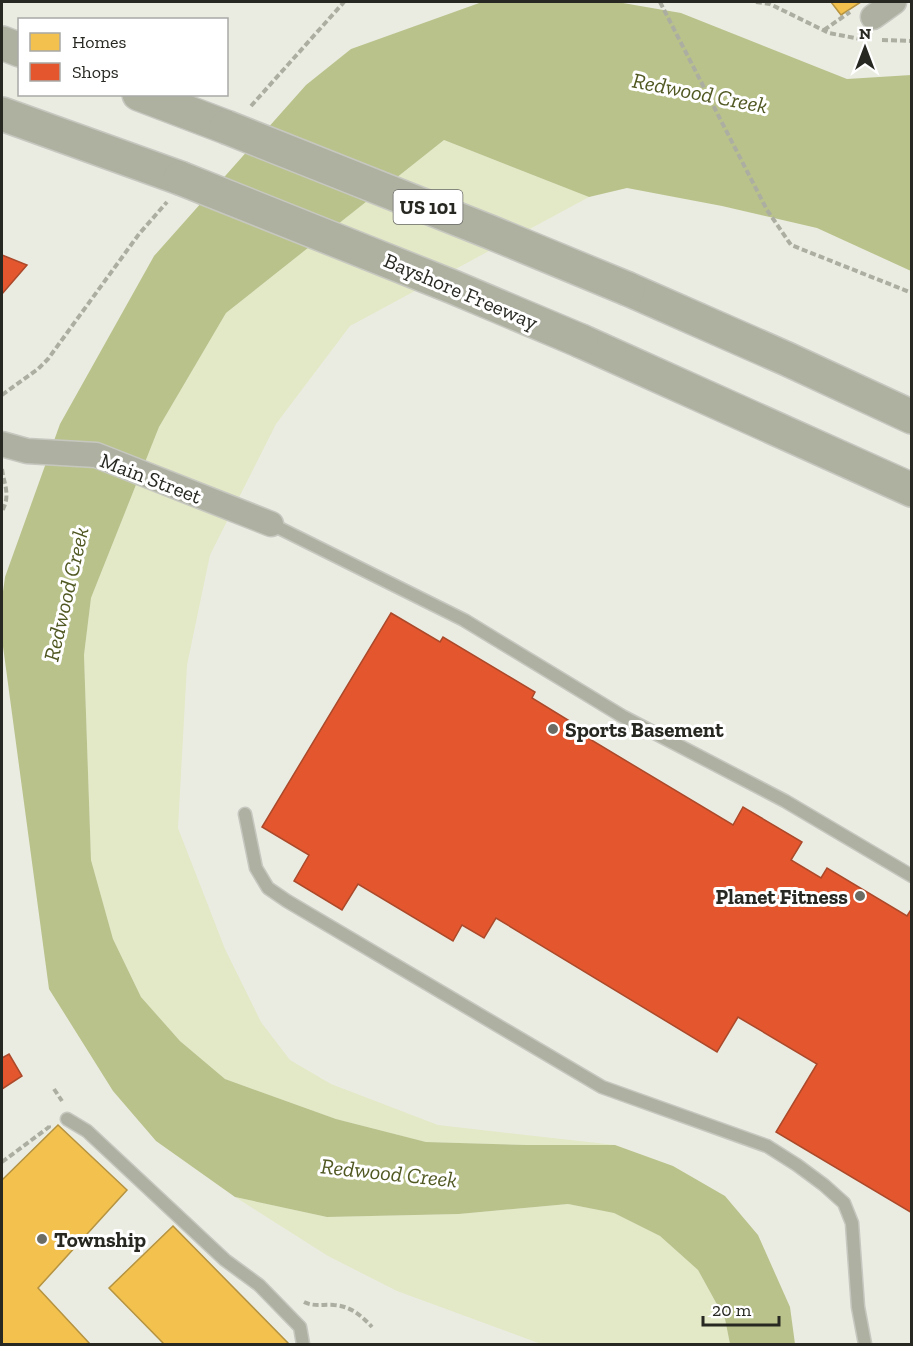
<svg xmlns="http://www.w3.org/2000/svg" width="913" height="1346" font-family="'Zilla Slab',serif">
  <rect width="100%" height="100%" fill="#eaece2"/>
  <g fill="#e3e9c6">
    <polygon points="444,140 589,197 350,326 276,424 210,555 187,665 178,828 225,949 261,1022 290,1060 331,1084 438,1125 615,1145 527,1145 426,1142 336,1119 225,1079 180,1041 141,997 113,939 91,860 84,655 91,598 159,427 226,313"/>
    <polygon points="235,1197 327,1217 459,1214 568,1204 614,1213 660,1236 698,1270 725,1319 730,1344 541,1344 397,1291 328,1256"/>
  </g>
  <polygon fill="#bac28b" points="482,2 617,2 681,13 847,79 911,75 911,271 817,228 722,206 627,188 589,197 444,140 226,313 159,427 91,598 84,655 91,860 113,939 141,997 180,1041 225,1079 336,1119 426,1142 527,1145 615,1145 673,1166 725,1196 758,1235 790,1307 795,1344 730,1344 725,1319 698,1270 660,1236 614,1213 568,1204 459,1214 327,1217 235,1197 156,1141 113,1091 49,989 2,639 2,599 5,577 60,424 154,256 306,85 351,49"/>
  <g fill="#f2c14e" stroke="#b59340" stroke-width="1.5">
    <polygon points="831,2 861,2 841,15"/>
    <polygon points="58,1125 127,1190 38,1288 90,1344 2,1344 2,1180"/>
    <polygon points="173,1226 289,1344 164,1344 109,1288"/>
  </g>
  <g fill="#e4572e" stroke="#ab492a" stroke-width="1.5">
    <polygon points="2,255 27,265 2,294"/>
    <polygon points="391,613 440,642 443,637 535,692 532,698 581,728 578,732 733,825 743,807 802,842 791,860 821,878 827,868 907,916 912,908 912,1213 776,1132 817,1064 738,1017 717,1052 496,918 484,938 462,925 453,941 358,884 342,910 294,881 309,855 262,827"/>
    <polygon points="9,1054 22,1076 2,1089 2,1058"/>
  </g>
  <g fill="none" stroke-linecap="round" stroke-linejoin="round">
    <defs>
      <g id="lane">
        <polyline points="271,524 464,620 622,716 785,801 912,876"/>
        <polyline points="245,814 256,868 268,888 287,901 602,1087 767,1146 797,1165 824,1185 844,1203 852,1223 858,1307 865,1344"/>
        <polyline points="67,1119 87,1131 225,1260 259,1285 300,1327 303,1344"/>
      </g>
      <g id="street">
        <polyline points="873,17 894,2"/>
        <polyline points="2,444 27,451 96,455 271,524"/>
      </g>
      <g id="highway">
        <polyline points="2,43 20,50"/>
        <polyline points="139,94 226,127"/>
        <polyline points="2,114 180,178"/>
        <polyline points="628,289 787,359 912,417"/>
        <polyline points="581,341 912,490"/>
      </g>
    </defs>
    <use href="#lane" stroke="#c6c8c0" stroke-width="15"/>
    <use href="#street" stroke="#c6c8c0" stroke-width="27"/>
    <use href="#highway" stroke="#c6c8c0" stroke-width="36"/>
    <g stroke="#acaea1" stroke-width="4" stroke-dasharray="6 3" stroke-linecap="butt">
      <polyline points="660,2 767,210 791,245 912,293"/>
      <polyline points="756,2 770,4 829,33 860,39"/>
      <polyline points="824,30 850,12"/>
      <polyline points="882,40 912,41"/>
      <polyline points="251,106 344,2"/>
      <polyline points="2,395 38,369 48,359 139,234 167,202"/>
      <path d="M2,469c2,16 9,26 0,42"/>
      <polyline points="54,1089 62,1101"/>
      <polyline points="2,1162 49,1127 49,1123"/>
      <path d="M304,1302c10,5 19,2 30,3 16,1 27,10 38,22"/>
    </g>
    <use href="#lane" stroke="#aeb1a1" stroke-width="12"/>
    <use href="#street" stroke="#aeb1a1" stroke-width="24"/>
    <use href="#highway" stroke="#aeb0a0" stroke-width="33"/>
    <defs>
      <g id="highway-bridge">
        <polyline points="226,127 490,232 628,289"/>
        <polyline points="180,178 453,287 581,341"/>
      </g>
    </defs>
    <use href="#highway-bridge" stroke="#c6c8c0" stroke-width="36" stroke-linecap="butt"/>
    <use href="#highway-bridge" stroke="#aeb0a0" stroke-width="33"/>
  </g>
  <g fill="#6b6d65" stroke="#fff" stroke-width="2">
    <circle cx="553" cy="729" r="6"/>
    <circle cx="860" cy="896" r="6"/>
    <circle cx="42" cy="1239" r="6"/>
  </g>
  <g text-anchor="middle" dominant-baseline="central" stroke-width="6" stroke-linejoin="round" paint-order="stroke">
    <rect fill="#fff" stroke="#676864" stroke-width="1.5" x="393.5" y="190" width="69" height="34" rx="4.5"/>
    <g font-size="20" font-weight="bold" fill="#262821">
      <text x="428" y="207">US 101</text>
    </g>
    <g font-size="21" fill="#262821" stroke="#fff">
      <text transform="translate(461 291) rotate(23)">Bayshore Freeway</text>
      <text transform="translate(151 478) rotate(21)">Main Street</text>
    </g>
    <g font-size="21" font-weight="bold" fill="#262821" stroke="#fff" text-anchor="start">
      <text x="565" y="729">Sports Basement</text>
      <text x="848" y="896" text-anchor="end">Planet Fitness</text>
      <text x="54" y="1239">Township</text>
    </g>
    <g font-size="22" font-style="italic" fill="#515822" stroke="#fff">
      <text transform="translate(700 93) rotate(11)">Redwood Creek</text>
      <text transform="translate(66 594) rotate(-77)">Redwood Creek</text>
      <text transform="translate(389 1173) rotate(6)">Redwood Creek</text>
    </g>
  </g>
  <rect width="913" height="1346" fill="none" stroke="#262821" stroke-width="6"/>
  <rect x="18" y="18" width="210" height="78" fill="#ffffff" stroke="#a8a9a6" stroke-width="1.5"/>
  <rect x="30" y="33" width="30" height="18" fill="#f2c14e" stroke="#a8a9a6" stroke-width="1.5"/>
  <text x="72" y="48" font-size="18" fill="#262821">Homes</text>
  <rect x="30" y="63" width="30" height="18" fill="#e4572e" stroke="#a8a9a6" stroke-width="1.5"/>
  <text x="72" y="78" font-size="18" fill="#262821">Shops</text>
  <g transform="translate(865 48)" stroke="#ffffff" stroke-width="4.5" paint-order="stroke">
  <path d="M0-4.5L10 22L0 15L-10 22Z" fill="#262821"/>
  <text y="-9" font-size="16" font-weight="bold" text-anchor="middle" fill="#262821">N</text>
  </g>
  <path d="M703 1316v9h76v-9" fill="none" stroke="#262821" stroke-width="3"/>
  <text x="712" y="1316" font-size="18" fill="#262821" stroke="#ffffff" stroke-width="4.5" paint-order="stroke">20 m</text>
</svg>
